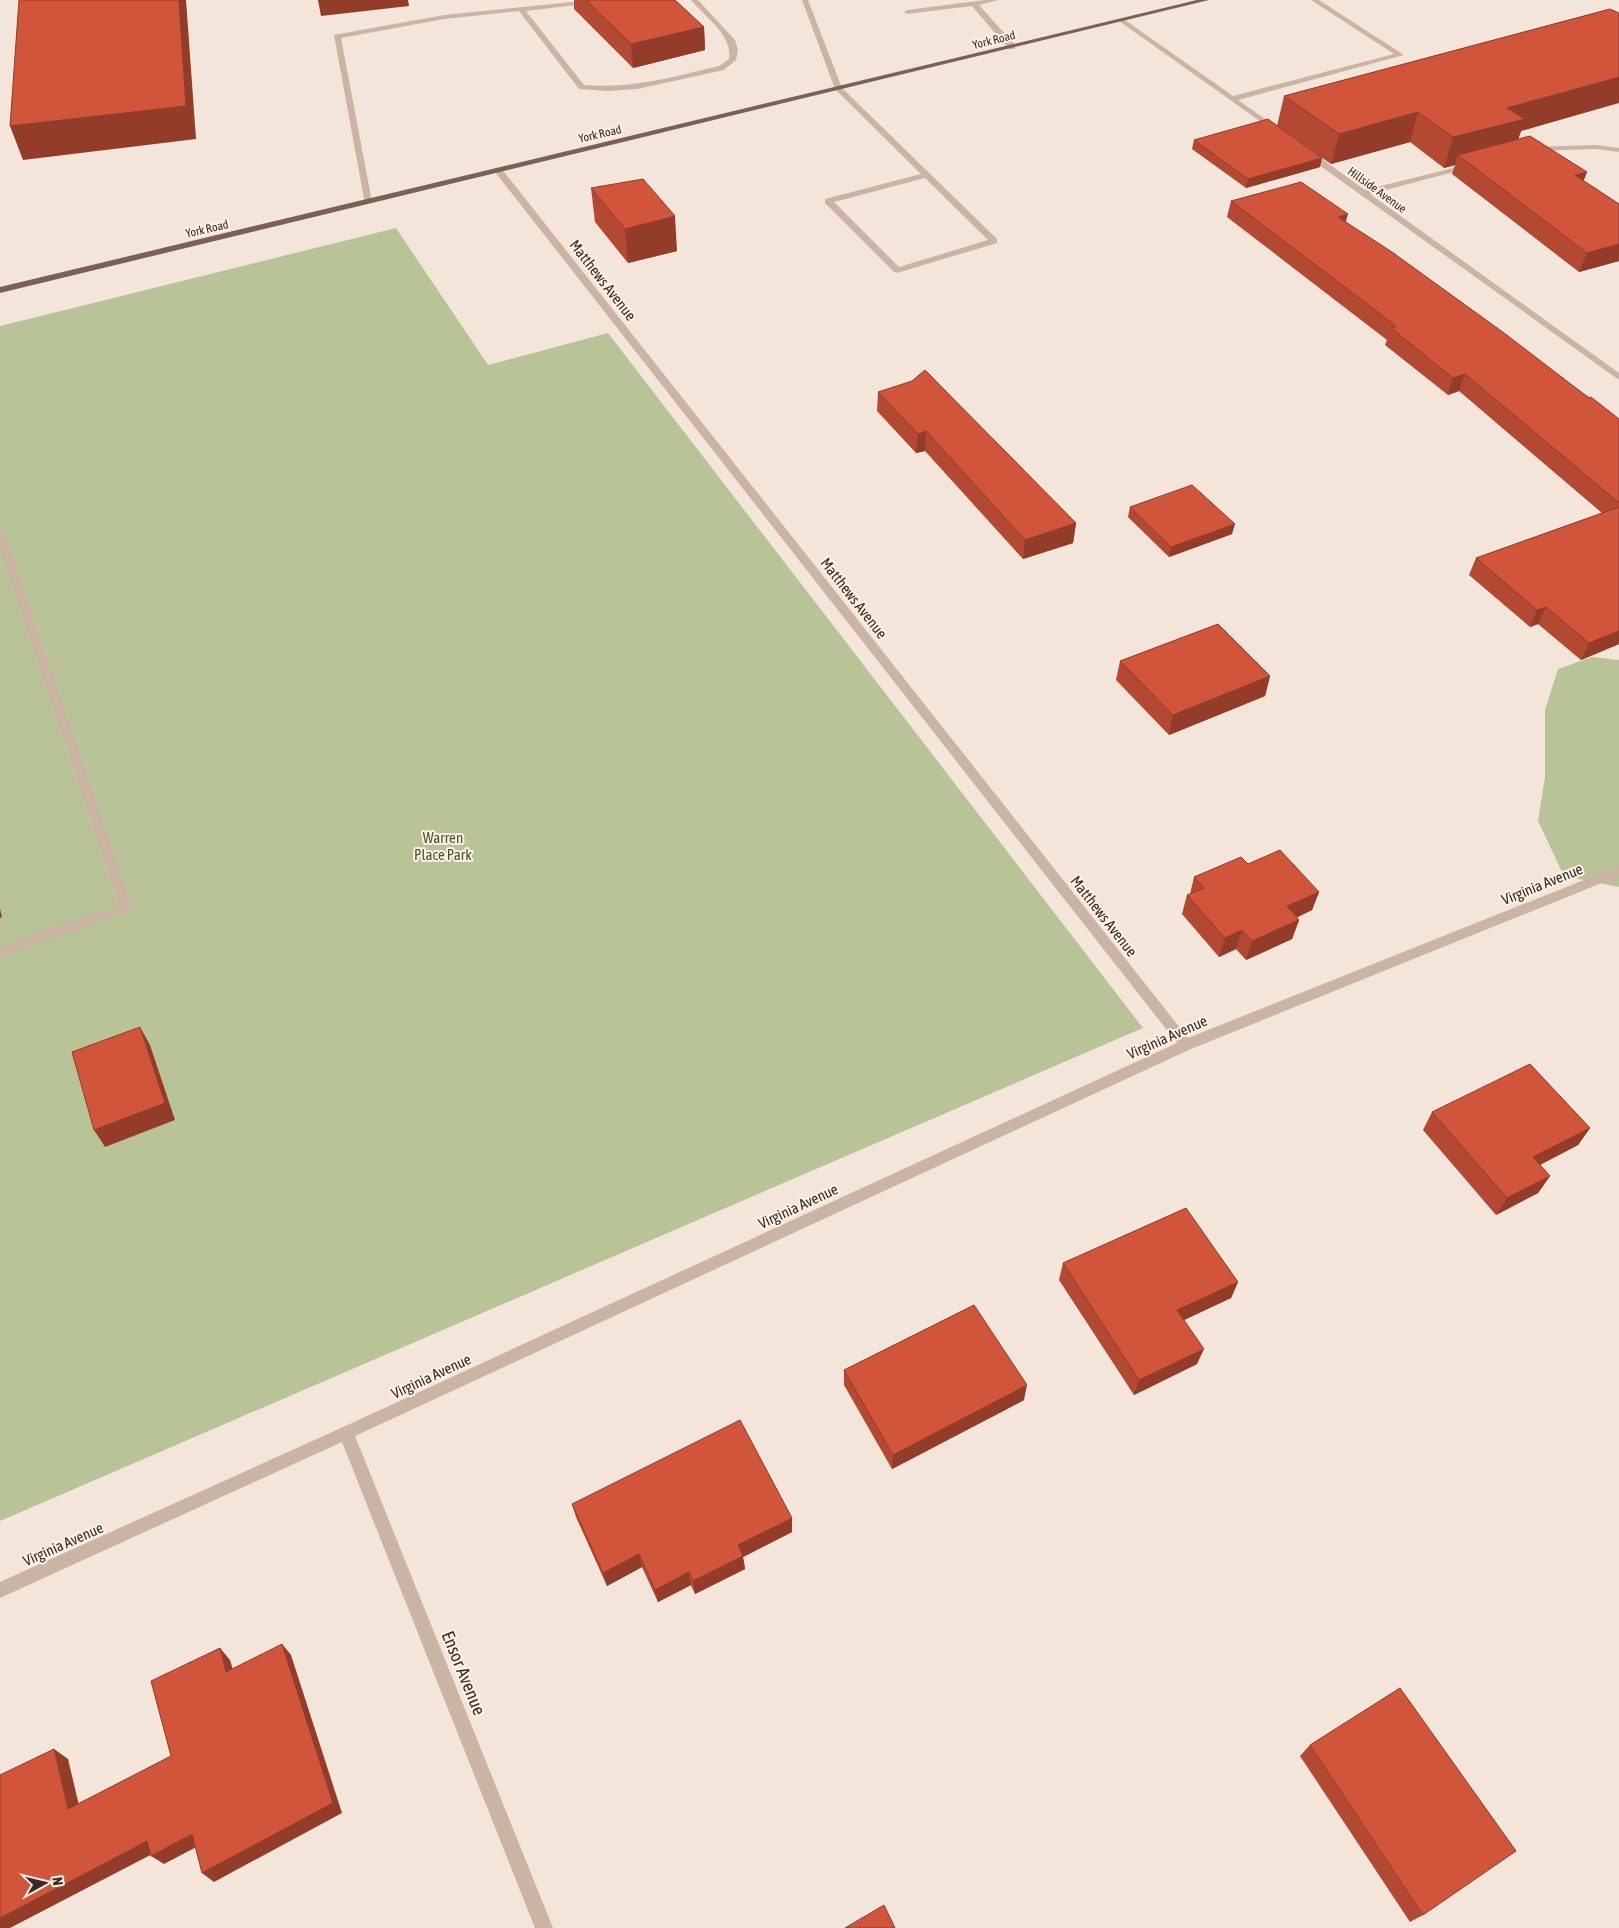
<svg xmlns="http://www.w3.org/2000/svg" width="1619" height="1928" font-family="'Asap Condensed',sans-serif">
  <rect width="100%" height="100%" fill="#f3e5d9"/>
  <g fill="#b8c498">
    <polygon points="396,228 488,365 608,333 1143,1028 0,1521 0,326"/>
    <polygon points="1592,657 1619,660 1619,887 1564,876 1538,821 1545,777 1545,710 1558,669"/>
  </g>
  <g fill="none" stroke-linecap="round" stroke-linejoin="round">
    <g fill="#ccb4a4" fill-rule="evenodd">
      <path d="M591,0l3,2 -1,1 -67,8 58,74c48,4 89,-8 135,-19l10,-7c4,-24 -24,-42 -38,-59h7l37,40 3,10 -2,10 -12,10 -87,19 -29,2 -29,-2 -60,-78 -75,8 -103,19 31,164 -7,2 -31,-169 110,-20z"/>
      <path d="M802,0h6l34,88 155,151v4l-100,30 -3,-1 -69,-69v-4l96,-25 -86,-85zM925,178l63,62 -89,27 -65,-65z"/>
      <polygon points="985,0 999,0 979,5 1015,45 1015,49 1009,49 972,6 907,14 904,12 907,10"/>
      <polygon points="1311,0 1319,0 1404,55 1238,100 1278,128 1279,130 1275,132 1119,21 1125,20 1233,96 1394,54"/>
      <polygon points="1596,145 1619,148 1619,152 1596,149 1533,151 1529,149 1533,147"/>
      <polygon points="1305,151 1311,151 1365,190 1473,163 1473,167 1370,194 1619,373 1619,380 1305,155"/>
      <polygon points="495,168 501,168 1188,1038 1619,866 1619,876 1191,1049 355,1436 553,1928 535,1928 342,1442 0,1598 0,1582 341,1428 1177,1043 495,172"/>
      <polygon points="0,531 5,534 132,907 130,910 0,957 0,947 119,905 0,549"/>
    </g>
    <polygon fill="#7a6056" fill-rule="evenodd" points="1197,0 1209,0 0,293 0,287"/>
  </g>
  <g fill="#b34932">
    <polygon points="566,0 675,0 704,27 705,50 633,68 574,9 574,0"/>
    <polygon points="1610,9 1521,131 1518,139 1619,204 1619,261 1579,272 1452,174 1455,165 1444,168 1410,142 1331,164 1277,126 1284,96"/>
    <polygon points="1194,140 1320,167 1246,188 1192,149"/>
    <polygon points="591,188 677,251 628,263 595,222"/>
    <polygon points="1231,201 1346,222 1619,419 1619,644 1581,660 1538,624 1530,627 1469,575 1476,558 1602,513 1459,391 1448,395 1385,345 1387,340 1227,217"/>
    <polygon points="878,392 1076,523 1073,543 1023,559 925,451 916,453 877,411"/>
    <polygon points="1130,507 1232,534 1169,557 1128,517"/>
    <polygon points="1120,661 1270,676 1265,696 1169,735 1116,680"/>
    <polygon points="1248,864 1319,892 1312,910 1296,918 1299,920 1292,939 1246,960 1236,949 1219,957 1182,914 1187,895 1190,894 1194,877"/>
    <polygon points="1432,1112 1590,1128 1578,1145 1540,1165 1550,1176 1538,1193 1496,1215 1423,1130"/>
    <polygon points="1063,1263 1238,1282 1231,1298 1184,1320 1197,1364 1134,1395 1059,1280"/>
    <polygon points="844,1370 1024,1400 892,1469 844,1385"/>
    <polygon points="572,1504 792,1532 743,1557 745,1569 695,1594 691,1585 658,1602 642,1567 607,1586 576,1517"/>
    <polygon points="1310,1745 1423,1915 1410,1922 1300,1756"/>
  </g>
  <g fill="#923c29">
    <polygon points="179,0 186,0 196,139 23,160 10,126"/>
    <polygon points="318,0 408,0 409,6 321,16"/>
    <polygon points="704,27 705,50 633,68 631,44"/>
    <polygon points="1619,77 1619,103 1521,131 1515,149 1458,155 1455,165 1444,168 1453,137 1507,108"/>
    <polygon points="1418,112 1410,142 1331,164 1339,134"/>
    <polygon points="1322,158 1320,167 1246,188 1248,179"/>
    <polygon points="1587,172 1580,191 1575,175"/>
    <polygon points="1348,214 1343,231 1338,217"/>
    <polygon points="675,216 677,251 628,263 625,229"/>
    <polygon points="1619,244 1619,261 1579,272 1587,253"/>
    <polygon points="1465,374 1459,391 1448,395 1453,378"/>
    <polygon points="926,431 925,451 916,453 918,434"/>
    <polygon points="1076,523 1073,543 1023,559 1025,540"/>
    <polygon points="1235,524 1232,534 1169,557 1171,547"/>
    <polygon points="1546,607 1538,624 1530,627 1537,610"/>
    <polygon points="1619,631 1619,644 1581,660 1589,643"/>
    <polygon points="1270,676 1265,696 1169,735 1173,715"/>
    <polygon points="1319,892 1312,910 1280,925 1287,906"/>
    <polygon points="0,909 2,917 0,918"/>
    <polygon points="1299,920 1292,939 1246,960 1252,941"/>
    <polygon points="1242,930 1236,949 1219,957 1225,938"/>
    <polygon points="140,1027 150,1045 175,1120 105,1147 94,1130"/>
    <polygon points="1590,1128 1578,1145 1522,1174 1533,1157"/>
    <polygon points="1550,1176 1538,1193 1496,1215 1507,1198"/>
    <polygon points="1238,1282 1231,1298 1171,1326 1177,1310"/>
    <polygon points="1204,1349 1197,1364 1134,1395 1139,1380"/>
    <polygon points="1027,1385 1024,1400 892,1469 893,1455"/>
    <polygon points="792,1518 792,1532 743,1557 745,1569 695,1594 693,1581 738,1545"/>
    <polygon points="639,1554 642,1567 607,1586 603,1573"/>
    <polygon points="689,1572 691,1585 658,1602 655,1590"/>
    <polygon points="282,1644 291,1655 342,1813 214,1882 202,1873"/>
    <polygon points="220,1648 230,1660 237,1683 226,1672"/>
    <polygon points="54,1749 68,1759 82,1818 68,1809"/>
    <polygon points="192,1834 204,1843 164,1864 151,1856"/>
    <polygon points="147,1841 160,1850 10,1928 0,1928 0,1918"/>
  </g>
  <g fill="#d0553a" stroke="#923c29">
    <polygon points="19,0 179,0 186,106 10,126"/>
    <polygon points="586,0 675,0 704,27 631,44"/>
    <polygon points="1610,9 1619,13 1619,77 1507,108 1525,119 1453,137 1418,112 1339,134 1284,96"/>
    <polygon points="1268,119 1322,158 1248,179 1194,140"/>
    <polygon points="1530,136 1587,172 1575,175 1619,204 1619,244 1587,253 1458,155"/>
    <polygon points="643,179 675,216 625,229 591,188"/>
    <polygon points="1301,182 1348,214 1338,217 1392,252 1504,333 1589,398 1591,397 1619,419 1619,503 1465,374 1453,378 1391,328 1396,326 1231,201"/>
    <polygon points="925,370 1076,523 1025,540 926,431 918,434 878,392 912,381"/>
    <polygon points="1192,485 1235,524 1171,547 1130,507"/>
    <polygon points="1619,507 1619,631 1589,643 1546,607 1537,610 1476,558"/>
    <polygon points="1218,624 1270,676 1173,715 1120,661"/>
    <polygon points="1280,850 1319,892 1287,906 1299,920 1252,941 1242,930 1225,938 1187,895 1204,888 1194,877 1241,857 1248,864"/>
    <polygon points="140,1027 165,1103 94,1130 72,1052"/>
    <polygon points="1530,1064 1590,1128 1533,1157 1550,1176 1507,1198 1432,1112"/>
    <polygon points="1186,1208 1238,1282 1177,1310 1204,1349 1139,1380 1063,1263"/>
    <polygon points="974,1305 1027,1385 893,1455 844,1370"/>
    <polygon points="740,1420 792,1518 738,1545 743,1556 693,1581 689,1572 655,1590 639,1554 603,1573 572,1504"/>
    <polygon points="282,1644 333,1803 202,1873 192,1834 151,1856 147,1841 0,1918 0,1775 54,1749 68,1809 171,1756 151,1681 220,1648 226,1672"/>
    <polygon points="1400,1688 1516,1851 1423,1915 1310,1745"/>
    <polygon points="884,1905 895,1928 845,1928"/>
  </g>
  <g text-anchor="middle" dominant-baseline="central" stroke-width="4" stroke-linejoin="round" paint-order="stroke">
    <g font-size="12" fill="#372a26" stroke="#fbf0e5">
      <text transform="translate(994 40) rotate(-14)">York Road</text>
      <text transform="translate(600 134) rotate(-13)">York Road</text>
      <text transform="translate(1377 190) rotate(36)">Hillside Avenue</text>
      <text transform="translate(207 229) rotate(-13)">York Road</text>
    </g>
    <g font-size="15" fill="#372a26" stroke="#fbf0e5">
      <text transform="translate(603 280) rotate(52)">Matthews Avenue</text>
      <text transform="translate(854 598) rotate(52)">Matthews Avenue</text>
      <text transform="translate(1542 884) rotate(-22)">Virginia Avenue</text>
      <text transform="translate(1104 916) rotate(52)">Matthews Avenue</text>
      <text transform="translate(1167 1037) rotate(-24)">Virginia Avenue</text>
      <text transform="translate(798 1206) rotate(-25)">Virginia Avenue</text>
      <text transform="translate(431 1376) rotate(-25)">Virginia Avenue</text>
      <text transform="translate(63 1544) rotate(-24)">Virginia Avenue</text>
    </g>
    <g font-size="15" fill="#495728" stroke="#fbf0e5">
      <text x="443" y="837">Warren<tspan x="443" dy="17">Place Park</tspan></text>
    </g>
    <g font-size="18" fill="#372a26" stroke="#fbf0e5">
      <text transform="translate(464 1673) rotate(68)">Ensor Avenue</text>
    </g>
  </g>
  <g transform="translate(45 1883) rotate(82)" stroke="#fbf0e5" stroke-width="4" paint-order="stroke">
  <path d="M0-4L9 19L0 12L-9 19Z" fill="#372a26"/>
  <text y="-8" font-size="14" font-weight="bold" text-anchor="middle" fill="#372a26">N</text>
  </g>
</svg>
